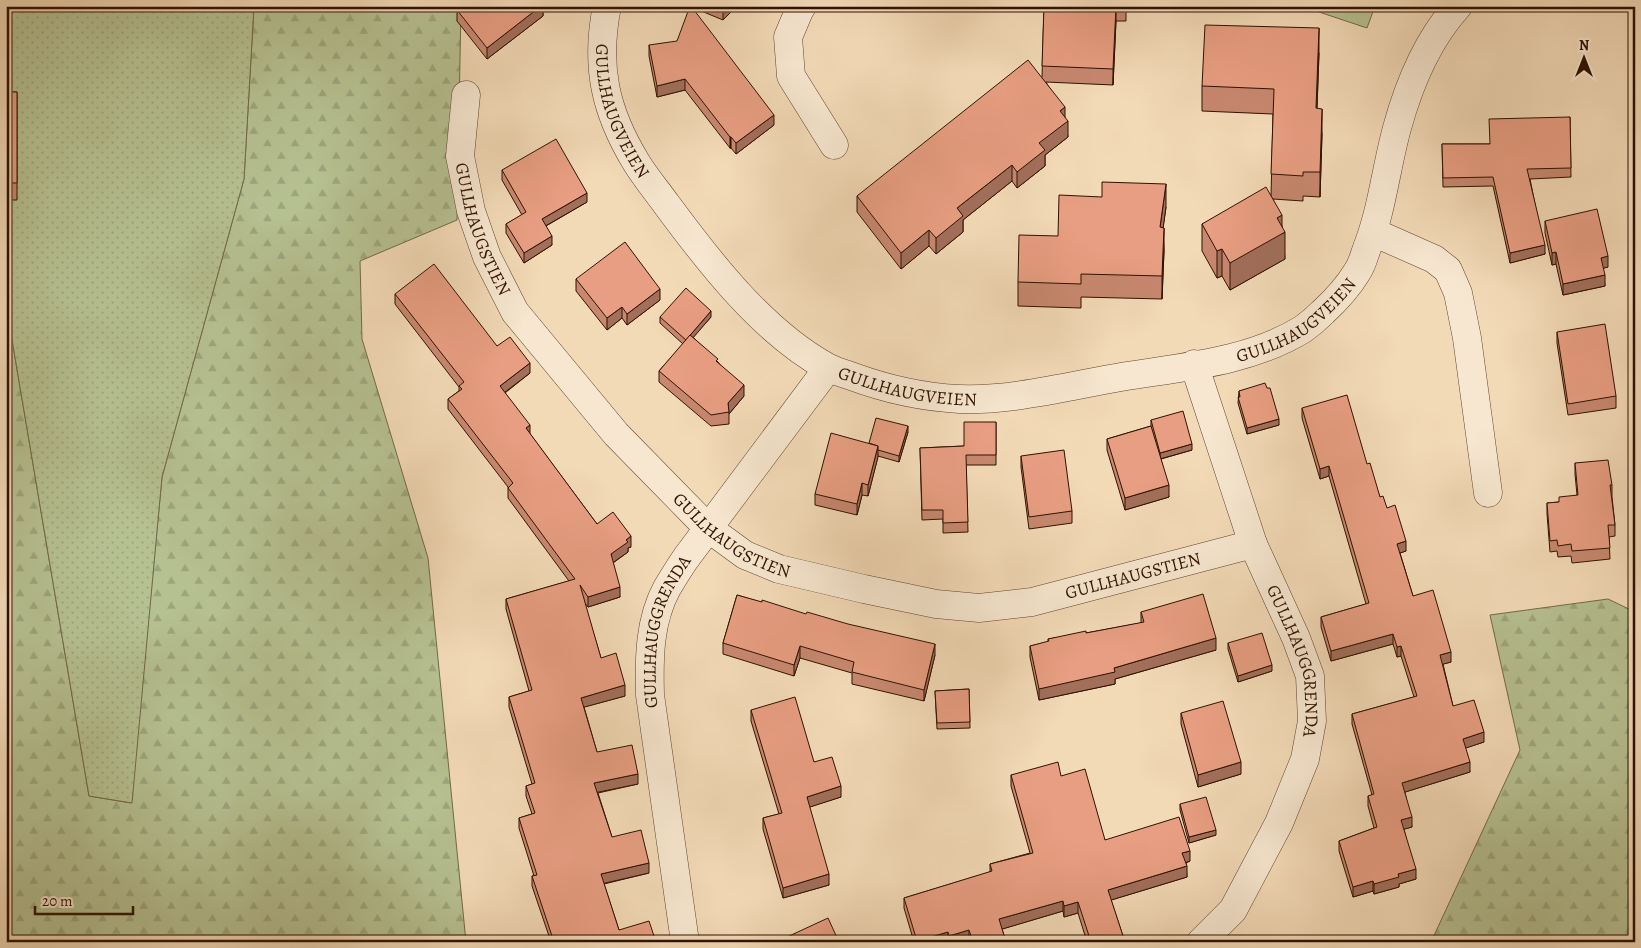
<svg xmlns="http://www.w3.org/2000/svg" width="1641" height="948" font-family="Alegreya,serif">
  <defs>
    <pattern id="forest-firs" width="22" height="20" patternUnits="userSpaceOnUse" patternTransform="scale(1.25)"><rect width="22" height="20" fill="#b6c192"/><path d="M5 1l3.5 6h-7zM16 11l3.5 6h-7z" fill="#9da57c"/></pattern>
    <pattern id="park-dots" width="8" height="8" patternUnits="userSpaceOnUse" patternTransform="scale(1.25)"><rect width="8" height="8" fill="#b6c192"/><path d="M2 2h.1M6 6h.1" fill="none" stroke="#9da57c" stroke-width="1.8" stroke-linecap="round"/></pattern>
  </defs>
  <rect width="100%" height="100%" fill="#f3dab7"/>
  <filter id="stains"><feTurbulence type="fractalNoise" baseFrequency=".004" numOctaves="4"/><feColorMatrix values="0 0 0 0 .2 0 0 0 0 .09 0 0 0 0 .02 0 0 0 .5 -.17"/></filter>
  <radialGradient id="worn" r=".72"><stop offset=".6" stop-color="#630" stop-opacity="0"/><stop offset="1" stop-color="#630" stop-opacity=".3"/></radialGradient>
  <g fill="url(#forest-firs)" stroke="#726949">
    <polygon points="254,6 461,6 457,220 360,261 362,339 428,558 466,942 6,942 6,304 89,796 131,803 162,477 244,179"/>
    <polygon points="1608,599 1635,612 1635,942 1431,942 1520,750 1490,615"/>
  </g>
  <polygon fill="url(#park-dots)" stroke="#726949" points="6,6 254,6 244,179 162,477 132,803 89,796 6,304"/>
  <polygon fill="#b6c192" stroke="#726949" points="1301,6 1375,6 1367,28"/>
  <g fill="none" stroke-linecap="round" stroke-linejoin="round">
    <defs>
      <g id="street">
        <path id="s1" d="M607,6c-12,60 -2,105 29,156 9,15 21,29 31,43 42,57 96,127 160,162 7,4 16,6 24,9 35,13 71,21 108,23 53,2 110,-13 162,-22 61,-10 129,-15 182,-48 7,-5 14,-11 20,-17 13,-12 25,-25 34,-40 5,-7 7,-16 10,-24 15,-38 19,-80 30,-120 12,-44 30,-88 61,-122"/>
        <polyline points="802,6 799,11 788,37 791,76 834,145"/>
        <path id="s2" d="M466,95l-6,61 11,55 16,46 28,55 101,122 92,94 37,27 34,14 85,20 72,15 43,4 53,-6 221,-58"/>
        <polyline points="1373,232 1434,259 1448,270 1458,293 1467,338 1488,493"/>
        <path id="s3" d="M1194,364l59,180 43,94 14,38 2,45 -7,38 -26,64 -46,87 -32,32"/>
        <path id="s4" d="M685,942l-35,-247c-1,-36 -1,-74 17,-107 6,-10 12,-20 19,-30l142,-190"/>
      </g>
    </defs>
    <use href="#street" stroke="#60432e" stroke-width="29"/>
    <use href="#street" stroke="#f7e7d0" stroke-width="28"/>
  </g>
  <g fill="#c88870" stroke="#2f1100">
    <polygon points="543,6 543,16 487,59 457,21 457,10"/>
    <polygon points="694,6 737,6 723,20 694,8"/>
    <polygon points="1044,6 1126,6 1126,21 1116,21 1113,85 1046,82 1065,117 1068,137 1045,155 1045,166 1017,188 1012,181 963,220 963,232 936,254 929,246 901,269 857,212 857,196 1042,77"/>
    <polygon points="6,41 8,92 17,92 17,200 6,200"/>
    <polygon points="649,45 774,125 736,154 731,148 730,148 685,90 657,97 649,56"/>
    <polygon points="1319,53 1317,108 1322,134 1320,197 1303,196 1303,201 1273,199 1282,226 1285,259 1230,290 1222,276 1217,278 1202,251 1202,224 1271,197 1273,114 1202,111 1202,86"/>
    <polygon points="1570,117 1571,177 1530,179 1545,254 1510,263 1493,186 1443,187 1442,144 1490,144"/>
    <polygon points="502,170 587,202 546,226 552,245 524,263 506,233 506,224 522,215 502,180"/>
    <polygon points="1166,207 1163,227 1164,251 1162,299 1081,297 1081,308 1018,306 1018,282 1058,236"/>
    <polygon points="1545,221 1608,267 1603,268 1605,286 1563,295 1556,264 1552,265 1545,233"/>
    <polygon points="576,279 660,300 627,325 622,318 607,330 576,291"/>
    <polygon points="395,294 497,346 530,373 505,393 530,434 597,524 631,547 628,548 628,552 613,563 620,597 588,607 584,602 601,658 625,696 584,707 597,752 638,784 598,793 612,837 649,873 604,884 619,930 656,942 551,942 532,886 532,876 534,876 519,828 519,818 532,814 526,796 526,786 532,784 509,707 509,697 529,691 506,609 506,599 569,581 508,498 508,487 448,409 448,399 459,391 459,387 395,304"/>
    <polygon points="660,317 711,317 693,337 718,362 744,396 729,414 729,424 711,426 659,382 659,371 683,344 660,323"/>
    <polygon points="1557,332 1616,396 1616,408 1568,415 1557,343"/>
    <polygon points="1267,388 1279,425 1247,434 1238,403 1239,391"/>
    <polygon points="1302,408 1367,464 1380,497 1387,508 1406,551 1400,553 1413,596 1451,662 1443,664 1453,706 1484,742 1465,748 1470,772 1405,792 1412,827 1404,829 1416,879 1399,884 1399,887 1374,894 1373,891 1353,897 1339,851 1339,841 1374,828 1368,806 1368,796 1372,795 1352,724 1352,714 1414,697 1401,656 1397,657 1393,644 1331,661 1321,627 1321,617 1366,604 1329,476 1320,479 1302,418"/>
    <polygon points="1151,420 1192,450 1161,459 1169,497 1125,510 1107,450 1107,439 1151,426"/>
    <polygon points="996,422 996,465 966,465 968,532 943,533 943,519 922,520 920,448 964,446"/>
    <polygon points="908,432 899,462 878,456 868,496 862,495 857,515 815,505 815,494 869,443"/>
    <polygon points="1021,456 1072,511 1072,523 1029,529 1021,467"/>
    <polygon points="1575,463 1612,485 1612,497 1615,525 1615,536 1609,537 1610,559 1572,563 1571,556 1558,557 1557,551 1550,552 1547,514 1547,503 1559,502 1577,495 1575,474"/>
    <polygon points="737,595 935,655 924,701 852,684 852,673 800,658 794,676 723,654 723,643"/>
    <polygon points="1141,612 1216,650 1115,679 1115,684 1039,700 1030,657 1030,646 1048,642 1048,639 1086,633 1141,623"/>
    <polygon points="1228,643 1272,671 1238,682 1228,649"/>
    <polygon points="969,689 970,728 937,729 935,691"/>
    <polygon points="751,710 814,762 841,797 809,807 829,885 783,898 763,829 763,818 779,814 751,721"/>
    <polygon points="1181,713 1241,774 1198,787 1181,724"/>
    <polygon points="1011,775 1061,776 1105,840 1190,861 1186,863 1187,877 1111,900 1125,942 1087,942 1078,913 1064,917 1063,911 1002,929 1006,942 970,942 969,940 965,942 914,942 904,908 904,898 990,872 990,864 1030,853 1011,786"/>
    <polygon points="1180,804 1216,835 1189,843 1180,810"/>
  </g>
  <g fill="#a26f5b" stroke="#2f1100">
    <polygon points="541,6 543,6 543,16 487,59 487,48"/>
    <polygon points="726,6 737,6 723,20 723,9"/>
    <polygon points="1116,6 1116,21 1113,85 1113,69"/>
    <polygon points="1319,28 1319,53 1316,133 1316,108"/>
    <polygon points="685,79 685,90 657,97 657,86"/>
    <polygon points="1065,107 1065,122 1068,121 1068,137 1045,155 1045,166 1017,188 1017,172 1039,143 1060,111"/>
    <polygon points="1322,109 1322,134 1320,197 1320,172"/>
    <polygon points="774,115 774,125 736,154 736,143"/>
    <rect x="730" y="137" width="1" height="11"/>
    <polygon points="1012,165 1012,181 963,220 963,232 936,254 936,238 957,208"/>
    <polygon points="1166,184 1166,207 1160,251 1160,227"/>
    <polygon points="587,193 587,202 542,228 542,219"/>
    <polygon points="1282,215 1282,234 1285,232 1285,259 1230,290 1230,263 1277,218"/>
    <polygon points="1164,228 1164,251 1162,299 1162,276"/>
    <polygon points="929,230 929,246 901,269 901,253"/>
    <polygon points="552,236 552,245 524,263 524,253"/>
    <polygon points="1545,245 1545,254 1510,263 1510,253"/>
    <polygon points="1222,249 1222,276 1217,278 1217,251"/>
    <polygon points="1556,252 1556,264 1552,265 1552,253"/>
    <polygon points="1608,256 1608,267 1601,269 1601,258"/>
    <polygon points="1605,275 1605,286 1563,295 1563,284"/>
    <polygon points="660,289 660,300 627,325 627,314"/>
    <polygon points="622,307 622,318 607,330 607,318"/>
    <polygon points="711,311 711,317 686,346 686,340"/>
    <polygon points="530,363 530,373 500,396 500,386"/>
    <polygon points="744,385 744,396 729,414 728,403"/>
    <polygon points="1279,419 1279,425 1247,434 1247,428"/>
    <polygon points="530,425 530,435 526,428"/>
    <polygon points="908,426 908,432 899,462 899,456"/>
    <polygon points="1192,444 1192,450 1160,459 1160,453"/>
    <polygon points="878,446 878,457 868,496 868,485"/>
    <polygon points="1329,466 1329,476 1320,479 1320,469"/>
    <polygon points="862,483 862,495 857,515 857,504"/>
    <polygon points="1169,485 1169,497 1125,510 1125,498"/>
    <polygon points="631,536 631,547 628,548 628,552 611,564 611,554 626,540"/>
    <polygon points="1406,541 1406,551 1397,554 1397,544"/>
    <polygon points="620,587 620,597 588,607 588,597"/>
    <polygon points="1393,634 1393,644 1331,661 1331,651"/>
    <polygon points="1216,638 1216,650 1115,679 1115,684 1039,700 1039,689 1114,668"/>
    <polygon points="935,644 935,655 924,701 924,690"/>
    <polygon points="800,646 800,658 794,676 794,665"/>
    <polygon points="1401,646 1401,656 1397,657 1397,647"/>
    <polygon points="1451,652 1451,662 1440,665 1440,655"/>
    <polygon points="1272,665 1272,671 1238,682 1238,676"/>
    <polygon points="625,685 625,696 581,708 581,698"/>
    <polygon points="1484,732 1484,742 1463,749 1463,739"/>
    <polygon points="1241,762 1241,774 1198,787 1198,775"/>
    <polygon points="1470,762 1470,772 1402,793 1402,783"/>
    <polygon points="638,774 638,784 594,793 594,783"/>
    <polygon points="841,786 841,797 807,808 807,797"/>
    <polygon points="1412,817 1412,827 1401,830 1401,820"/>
    <polygon points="1216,830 1216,835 1189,843 1189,837"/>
    <polygon points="1190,851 1190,861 1182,864 1182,853"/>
    <polygon points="649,863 649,873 601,884 601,874"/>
    <polygon points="1187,866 1187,877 1108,901 1108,890"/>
    <polygon points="1416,869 1416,879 1399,884 1399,887 1374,894 1374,884 1398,874"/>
    <polygon points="829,874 829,885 783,898 783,888"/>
    <polygon points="1373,881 1373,891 1353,897 1353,887"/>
    <polygon points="1063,901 1063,911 999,930 999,919"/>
    <polygon points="1078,902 1078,913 1064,917 1064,906"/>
    <polygon points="969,930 969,940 965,942 949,942 949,936"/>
    <polygon points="948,932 948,942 917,942 917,941"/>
  </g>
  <g fill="#e89e82" stroke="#2f1100">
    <polygon points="462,6 541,6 487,48 457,10"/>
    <polygon points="690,6 691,6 774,115 736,143 731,137 730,137 685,79 657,86 649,45 677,41"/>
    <polygon points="717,6 726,6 723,9"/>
    <polygon points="1044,6 1116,6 1113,69 1042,66"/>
    <polygon points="1205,25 1319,28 1316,108 1322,109 1320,172 1303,172 1303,176 1271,174 1274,89 1202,86"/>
    <polygon points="6,41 8,41 8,92 17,92 17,183 6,183"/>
    <polygon points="1028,60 1065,107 1060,111 1068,121 1039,143 1045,150 1017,172 1012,165 957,208 963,216 936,238 929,230 901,253 857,196"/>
    <polygon points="1570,117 1571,168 1527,169 1545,245 1510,253 1493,177 1443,178 1442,144 1490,144 1489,119"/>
    <polygon points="556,139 587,193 542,219 552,236 524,253 506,224 526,212 502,170"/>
    <polygon points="1102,182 1166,184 1160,227 1164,228 1162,276 1081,274 1081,284 1018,282 1019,235 1058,236 1059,195 1102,197"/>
    <polygon points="1266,187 1282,215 1277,218 1285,232 1230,263 1222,249 1217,251 1202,224"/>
    <polygon points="1597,209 1608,256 1601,258 1605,275 1563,284 1556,252 1552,253 1545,221"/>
    <polygon points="625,242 660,289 627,314 622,307 607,318 576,279"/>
    <polygon points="434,264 497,346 510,337 530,363 500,386 530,425 526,428 597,524 613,512 631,536 626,540 628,542 611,554 620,587 588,597 580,585 601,658 616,653 625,685 581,698 597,752 632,745 638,774 594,783 612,837 641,830 649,863 601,874 619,930 649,921 656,942 554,942 532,876 537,875 519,818 535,813 526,786 535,783 509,697 532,690 506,599 575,579 508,488 513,483 448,399 462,389 459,386 464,382 395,294"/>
    <polygon points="686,288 711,311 686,340 660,317"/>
    <polygon points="1605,324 1616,396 1568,404 1557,332"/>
    <polygon points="690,335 718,359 716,361 744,385 728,403 729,412 711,415 659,371"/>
    <polygon points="1265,383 1267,388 1270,388 1279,419 1247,428 1238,397 1240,397 1239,391"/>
    <polygon points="1347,395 1367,464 1370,463 1380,497 1383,496 1387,508 1395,505 1406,541 1397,544 1413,596 1433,590 1451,652 1440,655 1453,706 1474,700 1484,732 1463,739 1470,762 1402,783 1412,817 1401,820 1416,869 1398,874 1399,877 1374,884 1373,881 1353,887 1339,841 1377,827 1368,796 1374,794 1352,714 1417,696 1401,646 1397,647 1393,634 1331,651 1321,617 1369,603 1329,466 1320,469 1302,408"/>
    <polygon points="1183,411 1192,444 1160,453 1151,420"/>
    <polygon points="876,418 908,426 899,456 878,450 878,446 869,443"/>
    <polygon points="964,422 996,422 996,455 966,455 968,522 943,523 943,510 922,510 920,448 964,446"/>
    <polygon points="1151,426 1169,485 1125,498 1107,439"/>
    <polygon points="831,433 878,446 868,485 862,483 857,504 815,494"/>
    <polygon points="1064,450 1072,511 1029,517 1021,456"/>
    <polygon points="1608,460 1612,485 1610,485 1615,525 1608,525 1610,548 1572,551 1571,544 1558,546 1557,540 1550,541 1547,503 1559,502 1559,497 1578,495 1575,463"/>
    <polygon points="1203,594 1216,638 1114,668 1115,672 1039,689 1030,646 1049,641 1048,639 1086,631 1086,633 1144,622 1141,612"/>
    <polygon points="737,595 762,602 762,600 806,614 807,612 848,624 935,644 924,690 852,672 854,662 800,646 794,665 723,643"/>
    <polygon points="1262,633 1272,665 1238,676 1228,643"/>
    <polygon points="969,689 970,722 937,723 935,691"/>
    <polygon points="795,697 814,762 832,757 841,786 807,797 829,874 783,888 763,818 782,813 751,710"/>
    <polygon points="1223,701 1241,762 1198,775 1181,713"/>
    <polygon points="1058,762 1061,776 1085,769 1105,840 1179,817 1190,851 1182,853 1187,866 1108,890 1125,942 1091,942 1078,902 1064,906 1063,901 999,919 1006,942 973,942 969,930 949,936 948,932 917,941 904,898 992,871 990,864 1033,853 1011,775"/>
    <polygon points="1206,797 1216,830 1189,837 1180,804"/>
    <polygon points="828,918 839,942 789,942 787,937"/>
  </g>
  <g text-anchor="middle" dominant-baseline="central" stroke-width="4.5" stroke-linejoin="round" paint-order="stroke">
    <g font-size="18" fill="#2f1100" stroke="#f7e7d0">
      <text stroke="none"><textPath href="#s1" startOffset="109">GULLHAUGVEIEN</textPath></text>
      <text stroke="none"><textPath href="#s2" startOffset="138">GULLHAUGSTIEN</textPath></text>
      <text stroke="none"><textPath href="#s1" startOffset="934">GULLHAUGVEIEN</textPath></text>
      <text stroke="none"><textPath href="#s1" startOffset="529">GULLHAUGVEIEN</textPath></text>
      <text stroke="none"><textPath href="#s2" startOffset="542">GULLHAUGSTIEN</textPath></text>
      <text stroke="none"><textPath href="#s2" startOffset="962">GULLHAUGSTIEN</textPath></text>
      <text stroke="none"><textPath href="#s4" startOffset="316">GULLHAUGGRENDA</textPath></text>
      <text stroke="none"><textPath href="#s3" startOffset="315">GULLHAUGGRENDA</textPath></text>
    </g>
  </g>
  <rect width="1641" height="948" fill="none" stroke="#f3dab7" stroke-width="25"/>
  <rect x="8" y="8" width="1626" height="933" fill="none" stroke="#2f1100" stroke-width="2.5"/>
  <rect x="12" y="12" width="1616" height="923" fill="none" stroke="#2f1100"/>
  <g transform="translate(1584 58)" stroke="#f7e7d0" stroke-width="4" paint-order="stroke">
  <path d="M0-4L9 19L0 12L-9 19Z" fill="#2f1100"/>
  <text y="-8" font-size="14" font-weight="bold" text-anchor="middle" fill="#2f1100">N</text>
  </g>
  <path d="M35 906v8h98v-8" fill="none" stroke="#2f1100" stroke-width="2.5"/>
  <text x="42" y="906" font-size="15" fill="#2f1100" stroke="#f7e7d0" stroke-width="4" paint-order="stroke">20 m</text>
  <rect width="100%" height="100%" filter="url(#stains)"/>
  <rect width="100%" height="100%" fill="url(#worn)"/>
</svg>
